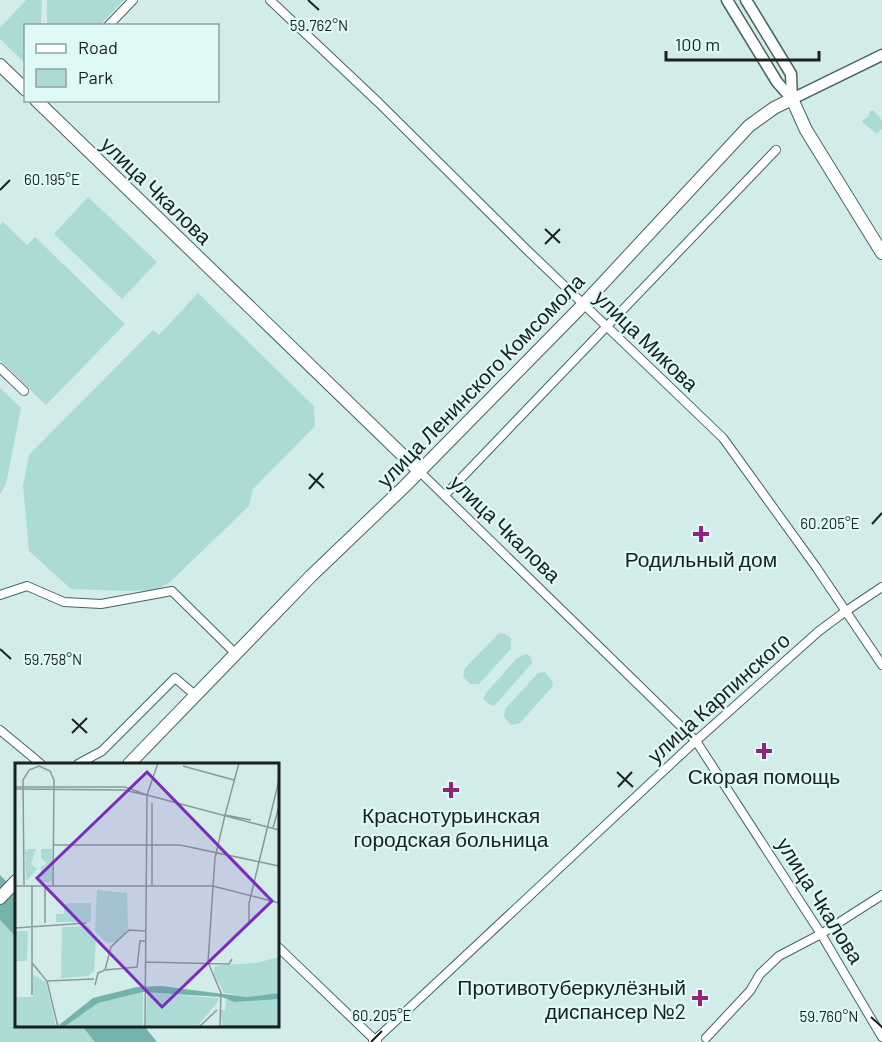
<svg xmlns="http://www.w3.org/2000/svg" width="882" height="1042" font-family="Barlow,sans-serif">
  <rect width="100%" height="100%" fill="#d2ece9"/>
  <g fill="#acdbd5">
    <polygon points="26,0 42,0 41,25 26,26 25,63 0,39 0,28"/>
    <polygon points="47,0 124,0 100,25 47,26"/>
    <polygon points="873,110 882,120 882,129 877,134 863,123 862,120 868,117 870,111"/>
    <polygon points="88,197 157,262 122,299 54,234"/>
    <polygon points="3,222 27,245 35,237 125,324 46,405 0,360 0,225"/>
    <polygon points="198,293 314,406 315,426 253,489 249,506 170,582 157,590 129,591 71,589 29,551 23,486 29,455 153,330 159,335"/>
    <polygon points="0,388 21,408 6,484 0,494"/>
    <polygon points="499,633 505,634 511,638 511,649 479,684 470,684 463,676 465,668"/>
    <polygon points="526,654 530,656 532,663 495,705 492,706 483,699 486,693 517,658"/>
    <polygon points="545,672 553,682 552,687 520,723 511,725 504,717 505,709 538,673"/>
    <polygon points="0,920 16,937 16,1026 82,1026 95,1042 0,1042"/>
  </g>
  <g fill="#73b3ac">
    <polygon points="0,875 16,891 16,937 0,920"/>
    <polygon points="82,1026 144,1026 157,1042 95,1042"/>
  </g>
  <g fill="none" stroke-linecap="round" stroke-linejoin="round">
    <defs>
      <g id="minor">
        <polyline points="270,0 379,103 526,249 723,438 816,567 882,665"/>
        <polyline points="108,26 133,0"/>
        <polyline points="0,368 24,391"/>
        <polyline points="419,471 696,741 821,934 882,1037"/>
        <polyline points="445,495 776,150"/>
        <polyline points="0,595 27,586 64,602 101,604 172,591 236,654"/>
        <polyline points="0,730 41,764"/>
        <polyline points="78,764 102,751 175,678 195,695"/>
        <polyline points="278,947 377,1042"/>
        <polyline points="706,1038 750,991 760,974 779,956 821,934 882,895"/>
        <polyline points="373,1042 688,748 819,631 846,611 882,587"/>
      </g>
      <g id="tertiary">
        <polyline points="727,0 777,82 792,99"/>
        <polyline points="746,0 791,74 792,99"/>
        <polyline points="792,99 882,55"/>
      </g>
      <g id="secondary">
        <polyline points="0,65 26,90"/>
        <polyline points="36,100 419,471"/>
        <polyline points="129,764 311,576 406,485 578,310 749,126 774,108 792,99 806,130 882,253"/>
        <polyline points="0,898 16,881"/>
      </g>
    </defs>
    <use href="#minor" stroke="#4b625f" stroke-width="10"/>
    <use href="#tertiary" stroke="#4b625f" stroke-width="13"/>
    <use href="#secondary" stroke="#4b625f" stroke-width="14"/>
    <use href="#minor" stroke="#fff" stroke-width="8"/>
    <use href="#tertiary" stroke="#fff" stroke-width="10"/>
    <use href="#secondary" stroke="#fff" stroke-width="12"/>
  </g>
  <path fill="none" stroke="#182120" stroke-width="2" d="M308,0l11,10M0,190l10,-10M545,229l15,14M545,244l15,-15M309,474l15,14M309,489l14,-16M872,524l10,-11M0,649l11,10M72,719l15,14M72,733l15,-15M617,772l16,15M618,787l14,-15M871,1017l11,10M371,1042l11,-11"/>
  <g fill="#962280" stroke="#dff9f6" stroke-width="2">
    <path d="M698 525h6v6h6v6h-6v6h-6v-6h-6v-6h6z"/>
    <path d="M761 742h6v6h6v6h-6v6h-6v-6h-6v-6h6z"/>
    <path d="M448 781h6v6h6v6h-6v6h-6v-6h-6v-6h6z"/>
    <path d="M697 989h6v6h6v6h-6v6h-6v-6h-6v-6h6z"/>
  </g>
  <g text-anchor="middle" dominant-baseline="central" stroke-width="4.5" stroke-linejoin="round" paint-order="stroke">
    <g font-size="21" fill="#182120" stroke="#dff9f6">
      <text transform="translate(157 190) rotate(44)">улица Чкалова</text>
      <text transform="translate(647 340) rotate(44)">улица Микова</text>
      <text transform="translate(480 380) rotate(-46)">улица Ленинского Комсомола</text>
      <text transform="translate(506 528) rotate(44)">улица Чкалова</text>
      <text transform="translate(718 697) rotate(-42)">улица Карпинского</text>
      <text transform="translate(821 900) rotate(58)">улица Чкалова</text>
    </g>
    <g font-size="21" fill="#182120" stroke="#dff9f6">
      <text x="701" y="558">Родильный дом</text>
      <text x="764" y="775">Скорая помощь</text>
      <text x="451" y="814">Краснотурьинская<tspan x="451" dy="24">городская больница</tspan></text>
      <text x="686" y="986" text-anchor="end">Противотуберкулёзный<tspan x="686" dy="24">диспансер №2</tspan></text>
    </g>
  </g>
  <g transform="translate(15 763)">
    <rect width="264" height="264" fill="#d2ece9"/>
    <path d="M10,86l3,3 -1,-3h9l-5,15 6,5 -11,12zM26,86h11v33l-10,-10 9,10h-11l1,-16 6,-2 -6,-6zM82,127l30,3 1,36 -11,13 -10,1 -12,-12zM55,140h21v19h-35v-8h8v-9zM74,163l7,13 -2,32 -6,5 -27,2 1,-51zM0,168h13l-1,30h-12zM264,194l-1,36 -30,4 -24,-4 -10,-19v-7l9,-2 33,-2zM18,212l13,7 10,44 -41,1v-30h18zM128,229v35h-79l34,-24zM132,229l71,6 1,2 -22,27h-51zM264,236v28h-56l-3,-18 5,2 1,-11z" fill="#acdbd5"/>
    <path d="M146,223l86,11 32,-4v6l-45,3 -12,-5 -79,-5 -45,11 -34,24 -5,-2 34,-27 44,-11z" fill="#73b3ac"/>
    <path fill="none" stroke="#889b99" stroke-width="1.5" d="M168,3l51,14M0,24h110l22,8M0,26l109,1 22,5M132,32l11,-32M137,40v83M210,52l26,5M210,52l14,-52M258,65l6,-22M39,82h126l99,21M9,122l-1,-105 6,-10 10,-4 11,5 4,9 -1,106M0,123h131M30,123v37M131,123h67l66,17M234,159v-19l30,-123M0,165l72,-5M130,199l84,2 3,-5M17,200l15,18 11,46M90,207l32,-3 3,-26h5M32,218l47,-2M80,222l3,-12 7,-3 6,-23 18,-17 16,1M17,232v-109M205,263h59M130,264l2,-232 132,35M184,264l18,-17M205,264l1,-34 -13,-31 7,-104 10,-43"/>
    <path fill="#7b2cbf" fill-opacity="0.15" stroke="#7b2cbf" stroke-width="3" d="M132,9l125,129 -110,106 -125,-129z"/>
    <rect width="264" height="264" fill="none" stroke="#182120" stroke-width="3"/>
  </g>
  <g font-size="15" text-anchor="middle" fill="#182120" stroke="#dff9f6" stroke-width="4.5" stroke-linejoin="round" paint-order="stroke">
    <text x="319" y="31">59.762°N</text>
    <text x="52" y="185">60.195°E</text>
    <text x="830" y="529">60.205°E</text>
    <text x="53" y="665">59.758°N</text>
    <text x="382" y="1021">60.205°E</text>
    <text x="829" y="1022">59.760°N</text>
  </g>
  <rect x="24" y="24" width="195" height="78" fill="#dff9f6" stroke="#8fa3a0" stroke-width="1.5"/>
  <rect x="36" y="44" width="30" height="9" fill="#ffffff" stroke="#8fa3a0" stroke-width="1.5"/>
  <text x="78" y="54" font-size="18" fill="#182120">Road</text>
  <rect x="36" y="69" width="30" height="18" fill="#acdbd5" stroke="#8fa3a0" stroke-width="1.5"/>
  <text x="78" y="84" font-size="18" fill="#182120">Park</text>
  <path d="M666 51v9h153v-9" fill="none" stroke="#182120" stroke-width="3"/>
  <text x="675" y="51" font-size="18" fill="#182120" stroke="#dff9f6" stroke-width="4.5" paint-order="stroke">100 m</text>
</svg>
